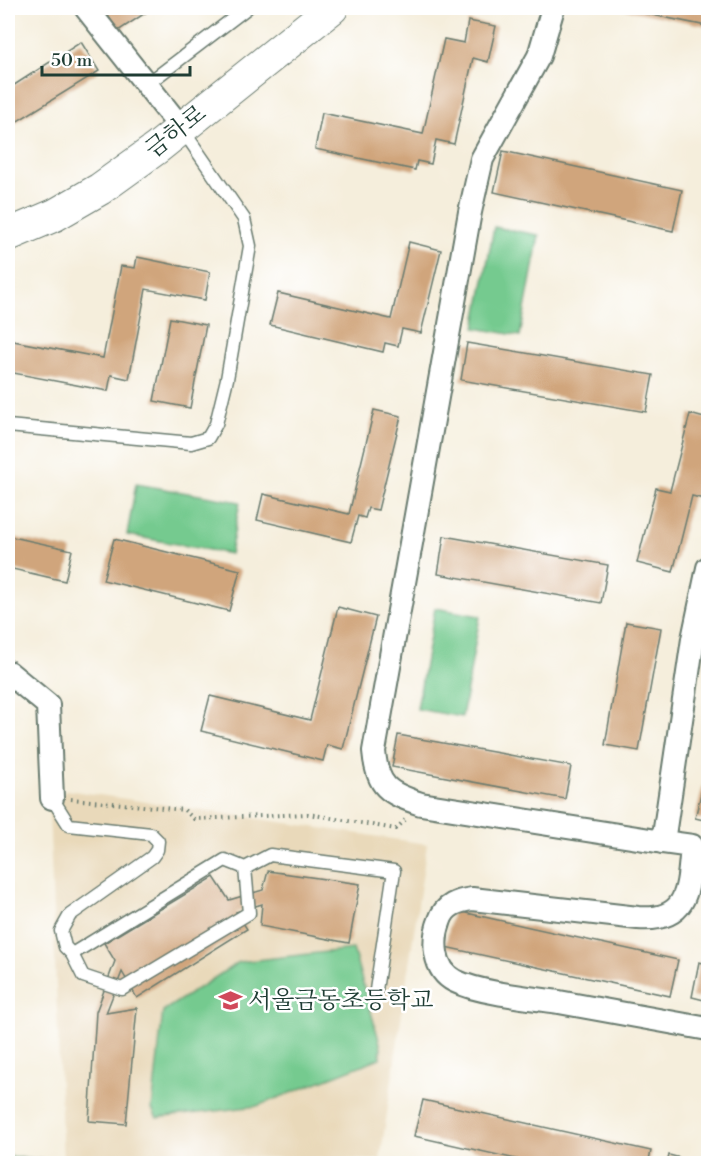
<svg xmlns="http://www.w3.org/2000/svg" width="716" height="1171" font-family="'Libre Bodoni','Noto Serif KR',serif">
  <rect width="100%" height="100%" fill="#fff"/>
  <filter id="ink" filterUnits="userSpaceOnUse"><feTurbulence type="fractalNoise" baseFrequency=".0167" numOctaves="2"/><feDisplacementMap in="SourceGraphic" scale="12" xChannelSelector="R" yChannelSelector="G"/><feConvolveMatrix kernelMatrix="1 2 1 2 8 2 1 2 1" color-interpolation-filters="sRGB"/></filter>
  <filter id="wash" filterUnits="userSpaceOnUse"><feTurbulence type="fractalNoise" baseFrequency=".008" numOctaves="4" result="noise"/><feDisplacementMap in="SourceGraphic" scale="24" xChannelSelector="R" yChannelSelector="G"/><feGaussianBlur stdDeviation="1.35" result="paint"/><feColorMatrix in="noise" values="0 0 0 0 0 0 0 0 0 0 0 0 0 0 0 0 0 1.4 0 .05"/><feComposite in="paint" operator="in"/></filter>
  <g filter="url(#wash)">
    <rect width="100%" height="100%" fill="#f5eedc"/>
    <polygon fill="#e9d9ba" points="66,790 427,844 380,1160 230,1157 199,1164 63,1163 49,808"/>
    <g fill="#74ca8f" stroke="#4a8462" stroke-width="1.5">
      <polygon points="494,227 539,235 520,336 475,328"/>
      <polygon points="136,484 240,502 230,554 127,535"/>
      <polygon points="435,608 480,616 462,717 417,709"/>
      <polygon points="353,949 381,1047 380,1058 257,1106 157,1118 152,1109 163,1011 239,962"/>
    </g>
    <polygon fill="#5fae7a" stroke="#3f7657" stroke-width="1.5" points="8,1156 70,1163 8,1163"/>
    <g id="blocks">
      <g fill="#d0a57b">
        <polygon points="103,8 153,8 118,31"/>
        <polygon points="618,8 708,8 708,20 707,26"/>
        <polygon points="468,21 496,26 488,62 473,58 454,144 436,140 431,164 417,161 415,170 315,149 322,113 423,134 444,39 464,43"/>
        <polygon points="81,42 99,71 8,127 8,89"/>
        <polygon points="503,151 682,190 673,231 494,192"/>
        <polygon points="409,242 441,250 421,333 402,329 398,346 385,343 383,352 270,325 278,293 391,319"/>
        <polygon points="137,257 210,272 205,300 146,289 129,379 111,375 108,391 8,372 8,340 103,358 121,266 135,268"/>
        <polygon points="170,318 206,325 190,408 154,401"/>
        <polygon points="467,343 653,375 646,412 461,380"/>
        <polygon points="374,410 401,416 378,510 368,508 365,518 358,516 351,542 257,520 263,494 349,514"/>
        <polygon points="690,414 708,419 708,500 692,496 673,572 637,563 656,488 670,491"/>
        <polygon points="8,536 72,550 65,581 8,568"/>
        <polygon points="444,536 608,565 601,603 438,574"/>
        <polygon points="114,539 240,570 229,611 103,580"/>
        <polygon points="338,607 376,617 343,749 327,745 323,761 201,731 210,696 310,720"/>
        <polygon points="626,622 661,628 639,751 605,745"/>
        <polygon points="398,735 571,766 565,799 392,767"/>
        <polygon points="704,782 708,783 708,821 695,818"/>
        <polygon points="268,871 360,884 349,943 260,926 262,904 236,912 247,929 137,998 122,972 106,1013 137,1008 126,1124 89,1121 96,1012 115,961 104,943 214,877 229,900 263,890"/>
        <polygon points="453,910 678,960 670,996 445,947"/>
        <polygon points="699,962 708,964 708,1001 692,997"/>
        <polygon points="423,1100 651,1151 648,1164 538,1164 414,1136"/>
        <polygon points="669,1155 700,1163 700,1164 667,1164"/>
      </g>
    </g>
  </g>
  <g filter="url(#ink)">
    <use href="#blocks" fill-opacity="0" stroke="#6a7b6f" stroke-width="1.5"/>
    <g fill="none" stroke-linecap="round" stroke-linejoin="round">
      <defs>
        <g id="service">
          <polyline points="146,85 247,8"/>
          <polyline points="8,426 191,443 208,438 216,424 227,379 250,246 244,219 182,129"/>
          <polyline points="52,798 69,825 151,834 158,841 157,850 152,857 70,915 61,931 65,947 72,954 225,860 245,868 270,855 394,871 376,990"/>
          <polyline points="72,954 83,976 122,989 249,913 245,868"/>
        </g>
        <g id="minor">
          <polyline points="86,8 181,128"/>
          <path d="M553,8l-14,48 -57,103 -12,53 -96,539c3,36 14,42 47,53l242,38 30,-203 15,-71"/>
          <polyline points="8,672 48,705 52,798"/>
          <path d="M663,842l29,4c-4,41 -2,76 -54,72l-166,-19c-14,2 -27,6 -32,21 -8,20 -7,50 15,61 24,12 76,17 104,21 50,9 100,18 149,27"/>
        </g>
        <polyline id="secondary" points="8,235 55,215 100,189 157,148 332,8"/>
      </defs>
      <use href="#service" stroke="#6a7b6f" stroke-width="15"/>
      <use href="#minor" stroke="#6a7b6f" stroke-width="26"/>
      <use href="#secondary" stroke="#6a7b6f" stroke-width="34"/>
      <polyline stroke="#6a7b6f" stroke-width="4" stroke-dasharray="1.5 4.5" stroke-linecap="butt" points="71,799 184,810 194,819 308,814 396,829 405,820"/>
      <use href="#service" stroke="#fff" stroke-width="12"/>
      <use href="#minor" stroke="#fff" stroke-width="22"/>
      <use href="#secondary" stroke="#fff" stroke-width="32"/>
    </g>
  </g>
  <defs>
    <symbol id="school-bare" viewBox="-9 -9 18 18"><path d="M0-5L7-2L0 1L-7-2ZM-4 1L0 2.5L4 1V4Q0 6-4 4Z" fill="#d1495b" stroke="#fff" stroke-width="2.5" paint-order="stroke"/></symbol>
  </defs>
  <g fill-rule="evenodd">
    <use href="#school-bare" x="214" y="984" width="33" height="33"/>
  </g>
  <g text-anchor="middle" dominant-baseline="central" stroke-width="5" stroke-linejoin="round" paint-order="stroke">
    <g font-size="24" fill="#1f3d34" stroke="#fff">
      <text transform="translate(176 132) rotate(-38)">금하로</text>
    </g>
    <g font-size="24" fill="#1f3d34" stroke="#fff" text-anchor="start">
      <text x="248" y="1001">서울금동초등학교</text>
    </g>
  </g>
  <rect width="716" height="1171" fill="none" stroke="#fff" stroke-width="30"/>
  <path d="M42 66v9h148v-9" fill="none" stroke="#1f3d34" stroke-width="3"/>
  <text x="51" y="66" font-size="18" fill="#1f3d34" stroke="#ffffff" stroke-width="4.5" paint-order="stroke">50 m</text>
</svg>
